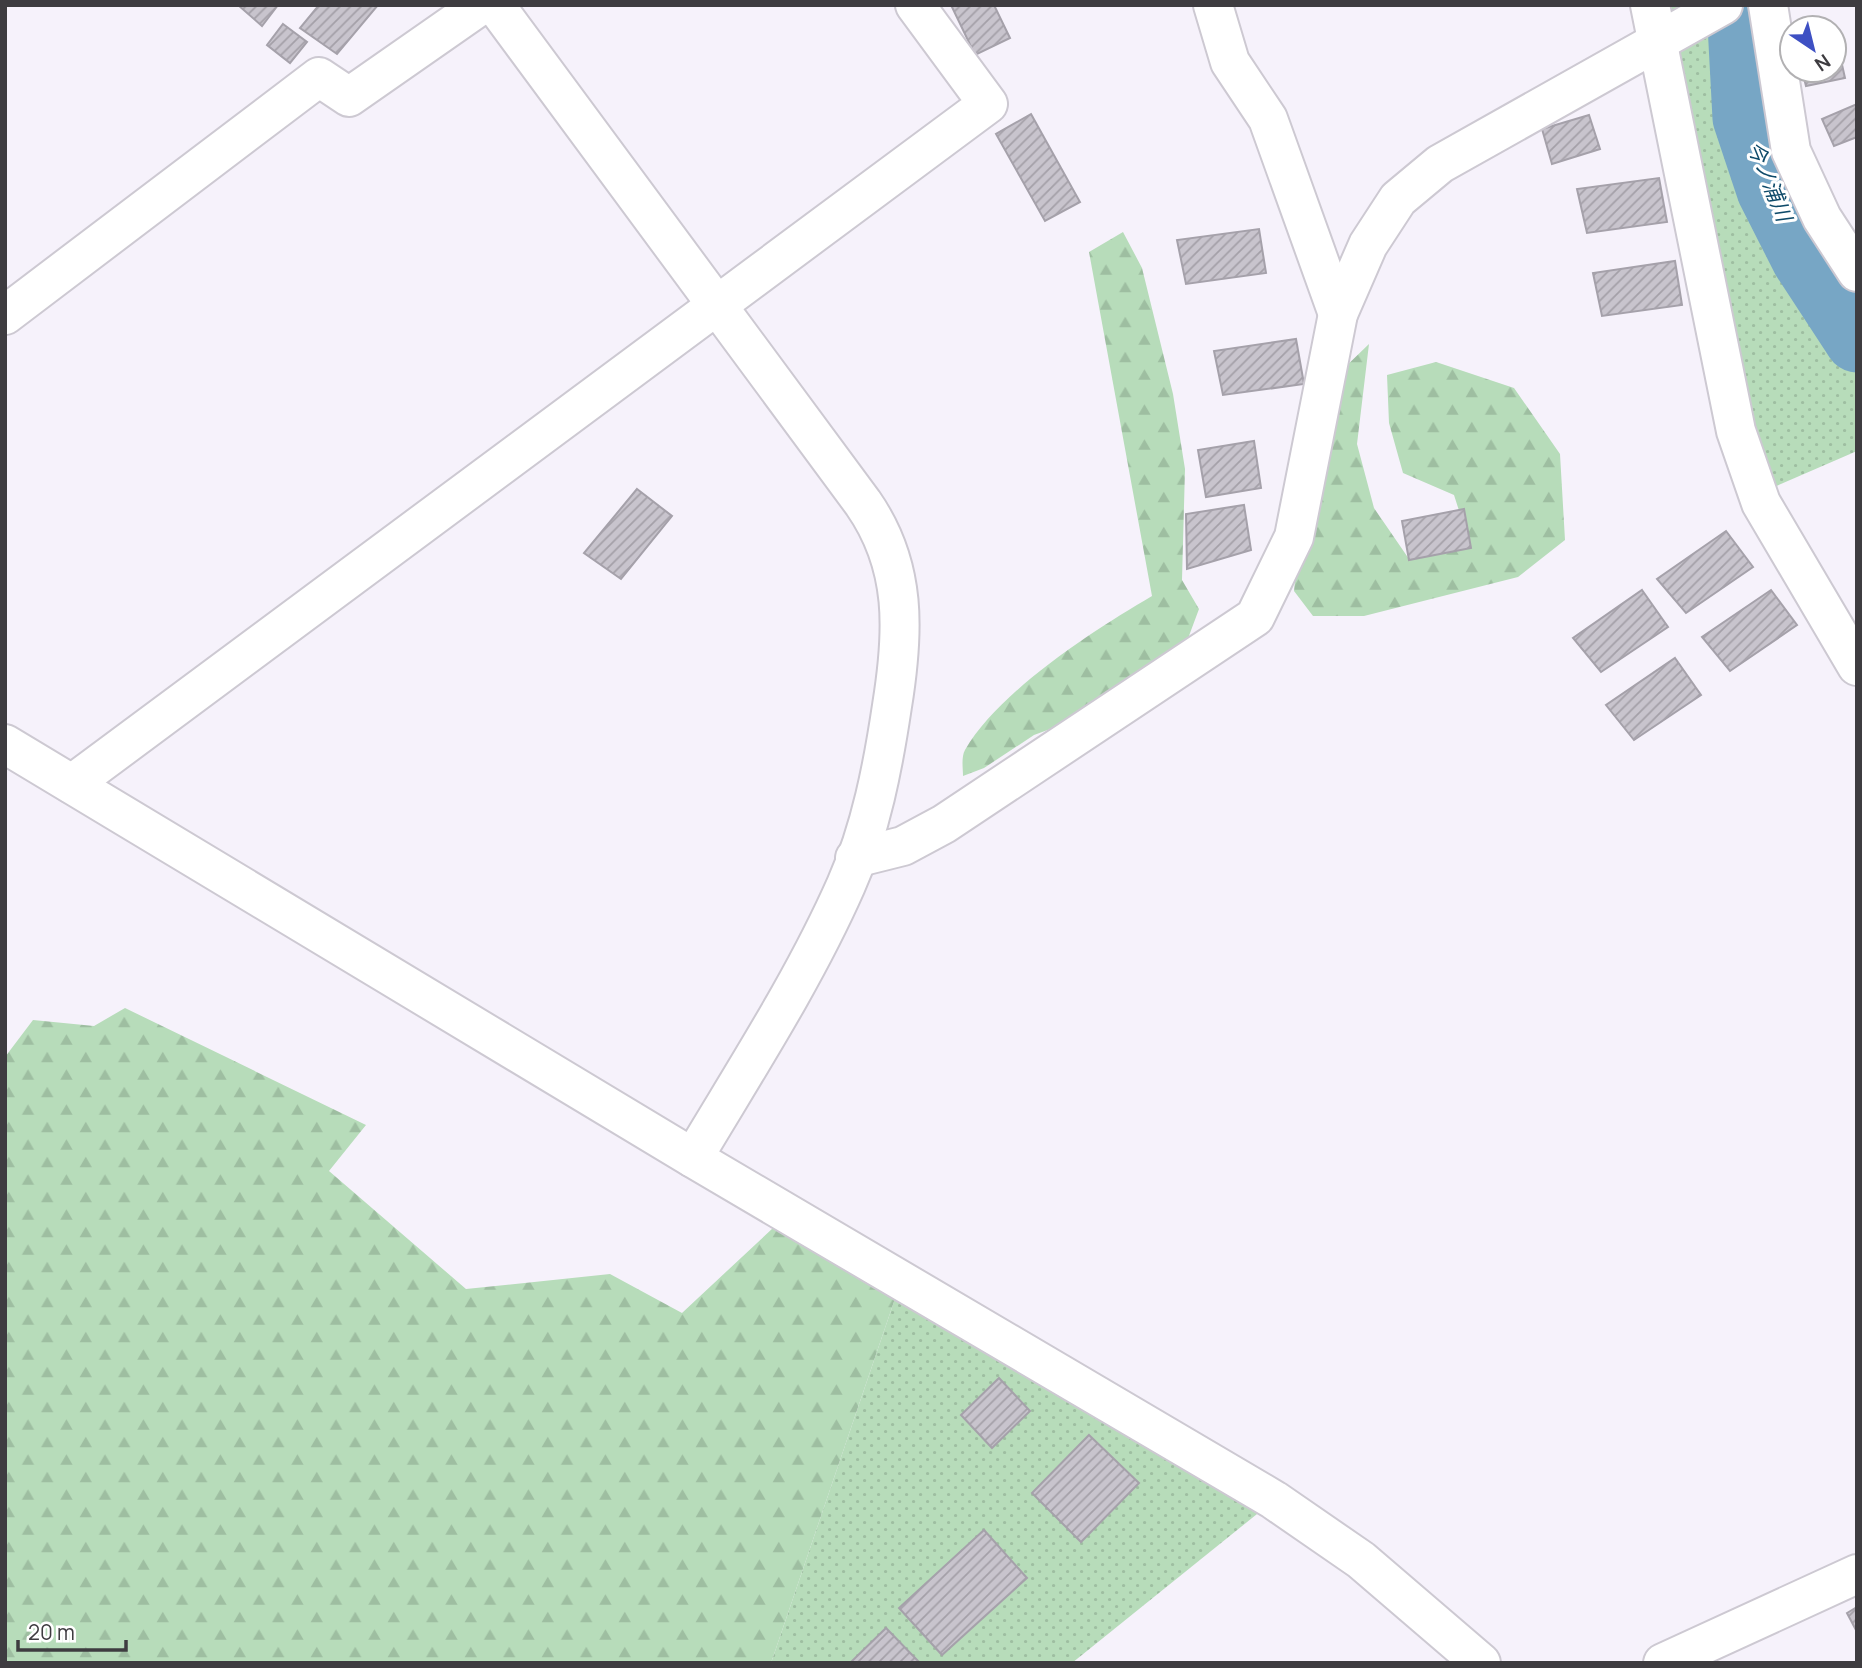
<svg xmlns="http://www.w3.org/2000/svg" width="1862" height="1668" font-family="Manrope,'Noto Sans JP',sans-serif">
  <defs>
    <pattern id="grass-dots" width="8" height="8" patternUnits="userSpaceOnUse" patternTransform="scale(1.75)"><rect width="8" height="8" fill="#b7dcba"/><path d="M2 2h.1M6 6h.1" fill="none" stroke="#9ebea1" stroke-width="1.8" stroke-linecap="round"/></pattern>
    <pattern id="forest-firs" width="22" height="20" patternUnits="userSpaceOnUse" patternTransform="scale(1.75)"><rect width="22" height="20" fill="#b7dcba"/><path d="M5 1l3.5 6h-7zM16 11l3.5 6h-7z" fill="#9ebea1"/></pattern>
    <pattern id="building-hatch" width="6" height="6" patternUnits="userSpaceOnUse" patternTransform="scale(1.75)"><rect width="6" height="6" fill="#c8c4cd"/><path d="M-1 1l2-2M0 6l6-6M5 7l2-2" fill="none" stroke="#a4a0a8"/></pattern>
  </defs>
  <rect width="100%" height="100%" fill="#f6f2fb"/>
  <g fill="url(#grass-dots)">
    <polygon points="1650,5 1773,5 1793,154 1857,272 1857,451 1758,494"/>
    <polygon points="901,1281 1262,1510 1072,1663 771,1663"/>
  </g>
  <g fill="url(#forest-firs)">
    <path d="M1123,232l19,36 31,126 12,75 -3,111 17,29 -22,59 -48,32 -95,35 -50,33 -21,8c0,-7 -2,-19 2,-26 34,-59 129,-120 187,-154l-63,-344z"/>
    <polygon points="1369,344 1357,444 1374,508 1409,559 1471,548 1454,495 1403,473 1389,423 1387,375 1436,362 1514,388 1560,454 1565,540 1518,577 1364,616 1313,616 1294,591 1305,486 1341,371"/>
    <polygon points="125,1008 366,1125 329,1171 466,1289 610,1274 682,1313 788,1214 901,1281 771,1663 5,1663 5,1057 33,1020 94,1026"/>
  </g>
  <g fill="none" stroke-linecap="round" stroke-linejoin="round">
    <polyline stroke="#77a6c5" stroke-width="65" points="1739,5 1745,118 1769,190 1804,259 1857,340"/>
  </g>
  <g fill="url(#building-hatch)" stroke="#a5a1aa" stroke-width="2">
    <polygon points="238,5 278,5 262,26"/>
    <polygon points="319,5 378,5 337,54 300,28"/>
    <polygon points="951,5 994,5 1010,38 975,55"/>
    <polygon points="283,24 307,42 290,63 267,45"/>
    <polygon points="1834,29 1845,78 1806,86 1802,70 1834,70"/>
    <polygon points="1857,104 1857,137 1834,146 1822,119"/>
    <polygon points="1031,114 1080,202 1045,221 996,134"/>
    <polygon points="1589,115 1600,149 1552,164 1542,129"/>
    <polygon points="1659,178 1667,222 1587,233 1577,189"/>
    <polygon points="1259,229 1266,273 1186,284 1177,240"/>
    <polygon points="1675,261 1682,305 1602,316 1593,273"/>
    <polygon points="1296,339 1304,384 1223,395 1214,351"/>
    <polygon points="1254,441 1261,488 1206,497 1198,450"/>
    <polygon points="637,489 672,516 621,579 584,553"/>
    <polygon points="1244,505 1251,550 1187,569 1186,514"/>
    <polygon points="1464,509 1471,548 1409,560 1402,521"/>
    <polygon points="1726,531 1753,567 1686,613 1657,579"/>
    <polygon points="1642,590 1668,627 1601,672 1573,638"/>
    <polygon points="1771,590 1797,625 1730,671 1702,637"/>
    <polygon points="1675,658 1701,695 1634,740 1606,705"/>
    <polygon points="999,1378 1030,1411 992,1448 961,1415"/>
    <polygon points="1089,1435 1139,1483 1081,1542 1032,1493"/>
    <polygon points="984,1530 1027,1578 942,1655 899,1608"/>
    <polygon points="1857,1607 1857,1632 1847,1613"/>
    <polygon points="886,1628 920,1663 850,1663"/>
  </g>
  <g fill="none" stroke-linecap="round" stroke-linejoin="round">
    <defs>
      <g id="minor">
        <path d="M495,5l368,498c44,63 41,129 29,203 -9,60 -21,123 -46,179 -42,95 -100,184 -153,273"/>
        <polyline points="1213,5 1230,62 1268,119 1338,314"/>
        <polyline points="1650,5 1736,431 1761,503 1857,666"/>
        <polyline points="1768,5 1791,151 1822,218 1857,272"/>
        <polyline points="5,315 319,77 349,97 481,5"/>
        <polyline points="5,744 693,1158 1274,1500 1361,1560 1481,1663"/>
        <polyline points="72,784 988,104 915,5"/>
        <polyline points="855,858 903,846 944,824 1255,617 1294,537 1338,314 1368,245 1398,199 1440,164 1723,5"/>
        <polyline points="1663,1663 1857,1574"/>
      </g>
    </defs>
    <use href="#minor" stroke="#cdc9d2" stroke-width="42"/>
    <use href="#minor" stroke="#fff" stroke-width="38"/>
  </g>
  <g text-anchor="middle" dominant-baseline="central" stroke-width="6" stroke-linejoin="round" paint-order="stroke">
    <g font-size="21" font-style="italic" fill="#0f4b6a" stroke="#fff">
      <text transform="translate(1770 181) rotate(68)">今ノ浦川</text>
    </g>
  </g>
  <rect width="1862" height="1668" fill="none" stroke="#3e3c40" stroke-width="14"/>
  <g transform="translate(1813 49) rotate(145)"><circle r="33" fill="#ffffff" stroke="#b2b1b3" stroke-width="2"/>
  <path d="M0-5L12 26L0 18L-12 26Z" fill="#3e50c3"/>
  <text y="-10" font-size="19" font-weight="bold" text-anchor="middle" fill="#3e3c40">N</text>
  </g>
  <path d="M18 1640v10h108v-10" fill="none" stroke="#3e3c40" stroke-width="3.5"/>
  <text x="28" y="1640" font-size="21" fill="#3e3c40" stroke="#ffffff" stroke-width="5" paint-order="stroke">20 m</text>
</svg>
